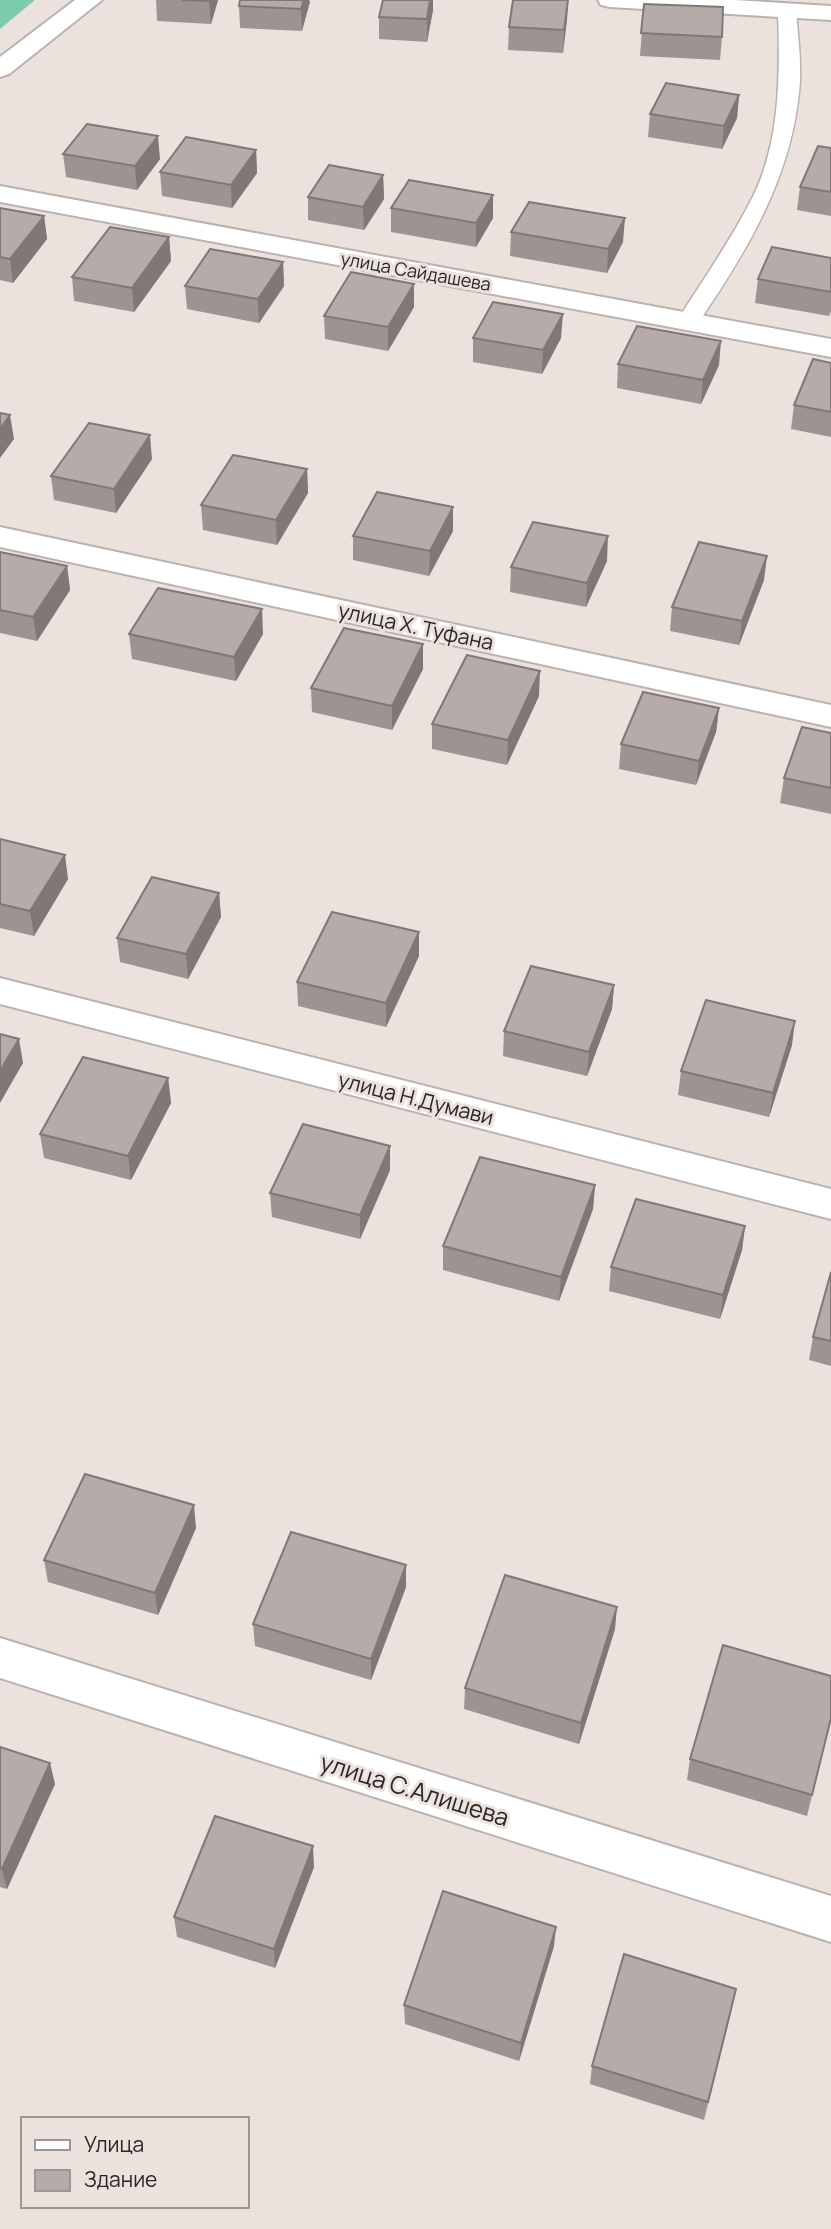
<svg xmlns="http://www.w3.org/2000/svg" width="831" height="2229" font-family="Manrope,sans-serif">
  <rect width="100%" height="100%" fill="#ebe2dd"/>
  <polygon fill="#7bccaa" points="0,0 35,0 0,29"/>
  <g fill="none" stroke-linecap="round" stroke-linejoin="round">
    <defs>
      <path id="service" d="M787,5l9,6c2,23 5,47 4,70 -6,93 -52,169 -104,245h-16l-3,-5c24,-38 50,-75 71,-115 33,-59 32,-130 30,-195z"/>
      <g id="minor">
        <polygon points="75,0 102,0 9,74 0,77 0,57"/>
        <polygon points="598,0 735,0 831,6 831,20 610,7 601,5"/>
        <polygon points="0,186 831,339 831,357 0,202"/>
        <polygon points="0,527 831,705 831,727 0,547"/>
        <polygon points="0,978 831,1189 831,1219 0,1004"/>
        <polygon points="0,1638 831,1896 831,1942 0,1678"/>
      </g>
    </defs>
    <use href="#service" stroke="#bab2ad" stroke-width="3"/>
    <use href="#minor" stroke="#bab2ad" stroke-width="4"/>
    <use href="#service" fill="#fff" fill-rule="evenodd"/>
    <use href="#minor" fill="#fff" fill-rule="evenodd"/>
  </g>
  <g fill="#9c9492">
    <polygon points="156,0 218,0 211,24 157,21"/>
    <polygon points="240,0 309,0 302,31 240,28 239,6"/>
    <polygon points="568,0 567,19 563,53 508,50 509,27"/>
    <polygon points="644,4 722,37 720,60 640,56"/>
    <polygon points="433,10 427,42 379,39 379,17"/>
    <polygon points="739,95 737,118 722,149 648,137 650,114"/>
    <polygon points="831,148 831,216 797,210 800,187"/>
    <polygon points="256,150 257,173 232,208 162,196 160,172"/>
    <polygon points="63,154 160,159 137,190 66,177"/>
    <polygon points="383,175 384,199 364,230 308,220 308,197"/>
    <polygon points="0,208 44,216 47,239 13,283 0,280"/>
    <polygon points="391,208 493,218 476,247 391,232"/>
    <polygon points="511,232 623,242 607,273 510,256"/>
    <polygon points="169,237 171,261 134,312 74,301 72,277"/>
    <polygon points="831,258 831,311 829,316 755,303 758,279"/>
    <polygon points="283,262 284,286 259,323 187,309 185,286"/>
    <polygon points="414,284 414,307 388,351 325,339 324,316"/>
    <polygon points="473,338 561,338 542,374 473,362"/>
    <polygon points="831,363 831,437 791,429 794,405"/>
    <polygon points="618,364 719,365 701,404 617,388"/>
    <polygon points="152,459 116,513 54,500 51,476"/>
    <polygon points="307,469 308,493 277,545 203,530 201,505"/>
    <polygon points="453,507 453,531 429,576 353,560 353,536"/>
    <polygon points="0,552 67,566 70,590 37,641 0,633"/>
    <polygon points="607,561 586,607 510,592 511,567"/>
    <polygon points="764,580 739,645 670,631 672,607"/>
    <polygon points="129,634 263,634 236,681 132,659"/>
    <polygon points="423,644 423,669 392,730 312,712 311,688"/>
    <polygon points="539,696 507,765 432,749 432,724"/>
    <polygon points="719,708 716,732 696,785 619,769 621,744"/>
    <polygon points="831,733 831,814 780,803 784,778"/>
    <polygon points="0,839 68,879 34,936 0,928"/>
    <polygon points="219,893 221,917 188,979 120,962 117,938"/>
    <polygon points="419,956 386,1027 298,1006 297,982"/>
    <polygon points="614,985 612,1009 587,1076 503,1056 504,1031"/>
    <polygon points="792,1045 769,1117 678,1095 681,1071"/>
    <polygon points="168,1078 171,1103 131,1180 44,1158 40,1134"/>
    <polygon points="390,1170 360,1239 272,1217 270,1193"/>
    <polygon points="595,1185 593,1209 559,1301 443,1270 443,1246"/>
    <polygon points="745,1226 742,1250 720,1319 609,1291 611,1267"/>
    <polygon points="831,1272 831,1366 809,1360 813,1337"/>
    <polygon points="196,1528 158,1615 48,1582 44,1560"/>
    <polygon points="406,1565 406,1587 371,1680 255,1646 253,1624"/>
    <polygon points="615,1629 579,1744 464,1709 465,1688"/>
    <polygon points="831,1718 807,1816 687,1780 690,1759"/>
    <polygon points="0,1747 55,1784 7,1889 0,1887"/>
    <polygon points="314,1867 275,1968 177,1937 174,1917"/>
    <polygon points="554,1946 519,2061 405,2024 404,2005"/>
    <polygon points="732,2009 704,2120 590,2084 592,2066"/>
  </g>
  <g fill="#7f7877">
    <polygon points="210,0 218,0 211,24 209,1"/>
    <polygon points="304,0 309,0 310,2 302,31 301,9"/>
    <polygon points="430,0 433,0 433,10 427,42 427,19"/>
    <polygon points="568,0 567,19 563,53 564,30"/>
    <polygon points="739,95 737,118 722,149 724,126"/>
    <polygon points="158,136 160,159 137,190 135,166"/>
    <polygon points="256,150 257,173 232,208 231,185"/>
    <polygon points="383,175 384,199 364,230 363,207"/>
    <polygon points="493,195 493,218 476,247 476,223"/>
    <polygon points="44,216 47,239 13,283 10,259"/>
    <polygon points="625,218 623,242 607,273 608,249"/>
    <polygon points="169,237 171,261 134,312 132,288"/>
    <polygon points="283,262 284,286 259,323 258,299"/>
    <polygon points="414,284 414,307 388,351 388,327"/>
    <polygon points="563,314 561,338 542,374 543,350"/>
    <polygon points="721,341 719,365 701,404 703,380"/>
    <polygon points="10,415 14,439 0,458 0,429"/>
    <polygon points="150,435 152,459 116,513 114,489"/>
    <polygon points="307,469 308,493 277,545 276,520"/>
    <polygon points="453,507 453,531 429,576 430,551"/>
    <polygon points="608,536 607,561 586,607 587,583"/>
    <polygon points="767,556 764,580 739,645 742,621"/>
    <polygon points="67,566 70,590 37,641 33,617"/>
    <polygon points="262,609 263,634 236,681 234,657"/>
    <polygon points="423,644 423,669 392,730 392,706"/>
    <polygon points="540,671 539,696 507,765 508,740"/>
    <polygon points="719,708 716,732 696,785 699,761"/>
    <polygon points="65,855 68,879 34,936 30,911"/>
    <polygon points="219,893 221,917 188,979 186,954"/>
    <polygon points="419,932 419,956 386,1027 386,1003"/>
    <polygon points="614,985 612,1009 587,1076 589,1052"/>
    <polygon points="795,1021 792,1045 769,1117 773,1093"/>
    <polygon points="19,1039 23,1063 0,1103 0,1071"/>
    <polygon points="168,1078 171,1103 131,1180 128,1156"/>
    <polygon points="390,1146 390,1170 360,1239 360,1215"/>
    <polygon points="595,1185 593,1209 559,1301 561,1277"/>
    <polygon points="745,1226 742,1250 720,1319 723,1295"/>
    <polygon points="194,1505 196,1528 158,1615 155,1593"/>
    <polygon points="406,1565 406,1587 371,1680 371,1659"/>
    <polygon points="617,1607 615,1629 579,1744 581,1723"/>
    <polygon points="50,1763 55,1784 7,1889 2,1869"/>
    <polygon points="313,1846 314,1867 275,1968 274,1949"/>
    <polygon points="556,1927 554,1946 519,2061 521,2043"/>
  </g>
  <g fill="#b5acaa" stroke="#7f7877" stroke-width="2">
    <polygon points="182,0 210,0 209,1"/>
    <polygon points="240,0 304,0 301,9 239,6"/>
    <polygon points="383,0 430,0 427,19 379,17"/>
    <polygon points="513,0 568,0 564,30 509,27"/>
    <polygon points="644,4 723,7 722,37 641,33"/>
    <polygon points="666,83 739,95 724,126 650,114"/>
    <polygon points="87,124 158,136 135,166 63,154"/>
    <polygon points="186,137 256,150 231,185 160,172"/>
    <polygon points="818,146 831,148 831,192 800,187"/>
    <polygon points="329,165 383,175 363,207 308,197"/>
    <polygon points="409,180 493,195 476,223 391,208"/>
    <polygon points="529,202 625,218 608,249 511,232"/>
    <polygon points="0,208 44,216 10,259 0,257"/>
    <polygon points="110,227 169,237 132,288 72,277"/>
    <polygon points="772,247 831,258 831,292 758,279"/>
    <polygon points="210,249 283,262 258,299 185,286"/>
    <polygon points="351,272 414,284 388,327 324,316"/>
    <polygon points="493,302 563,314 543,350 473,338"/>
    <polygon points="637,326 721,341 703,380 618,364"/>
    <polygon points="813,359 831,363 831,412 794,405"/>
    <polygon points="0,413 10,415 0,429"/>
    <polygon points="89,423 150,435 114,489 51,476"/>
    <polygon points="233,455 307,469 276,520 201,505"/>
    <polygon points="377,492 453,507 430,551 353,536"/>
    <polygon points="533,522 608,536 587,583 511,567"/>
    <polygon points="699,542 767,556 742,621 672,607"/>
    <polygon points="0,552 67,566 33,617 0,610"/>
    <polygon points="158,588 262,609 234,657 129,634"/>
    <polygon points="344,628 423,644 392,706 311,688"/>
    <polygon points="467,655 540,671 508,740 432,724"/>
    <polygon points="643,692 719,708 699,761 621,744"/>
    <polygon points="802,727 831,733 831,788 784,778"/>
    <polygon points="0,839 65,855 30,911 0,904"/>
    <polygon points="152,877 219,893 186,954 117,938"/>
    <polygon points="332,912 419,932 386,1003 297,982"/>
    <polygon points="531,966 614,985 589,1052 504,1031"/>
    <polygon points="706,1000 795,1021 773,1093 681,1071"/>
    <polygon points="0,1034 19,1039 0,1071"/>
    <polygon points="83,1057 168,1078 128,1156 40,1134"/>
    <polygon points="303,1124 390,1146 360,1215 270,1193"/>
    <polygon points="480,1157 595,1185 561,1277 443,1246"/>
    <polygon points="636,1199 745,1226 723,1295 611,1267"/>
    <polygon points="831,1272 831,1341 813,1337"/>
    <polygon points="85,1474 194,1505 155,1593 44,1560"/>
    <polygon points="291,1532 406,1565 371,1659 253,1624"/>
    <polygon points="505,1575 617,1607 581,1723 465,1688"/>
    <polygon points="723,1645 831,1676 831,1718 812,1795 690,1759"/>
    <polygon points="0,1747 50,1763 2,1869 0,1868"/>
    <polygon points="215,1816 313,1846 274,1949 174,1917"/>
    <polygon points="443,1891 556,1927 521,2043 404,2005"/>
    <polygon points="624,1954 736,1989 708,2102 592,2066"/>
  </g>
  <g text-anchor="middle" dominant-baseline="central" stroke-width="6" stroke-linejoin="round" paint-order="stroke">
    <g font-size="18" fill="#292624" stroke="#ebe2dd">
      <text transform="translate(416 271) rotate(10)">улица Сайдашева</text>
    </g>
    <g font-size="21" fill="#292624" stroke="#ebe2dd">
      <text transform="translate(416 626) rotate(12)">улица Х. Туфана</text>
      <text transform="translate(416 1098) rotate(14)">улица Н.Думави</text>
    </g>
    <g font-size="24" fill="#292624" stroke="#ebe2dd">
      <text transform="translate(415 1789) rotate(17)">улица С.Алишева</text>
    </g>
  </g>
  <rect x="21" y="2117" width="228" height="91" fill="#ebe2dd" stroke="#9d9793" stroke-width="2"/>
  <rect x="35" y="2140" width="35" height="10" fill="#ffffff" stroke="#9d9793" stroke-width="2"/>
  <text x="84" y="2152" font-size="21" fill="#292624">Улица</text>
  <rect x="35" y="2170" width="35" height="21" fill="#b5acaa" stroke="#9d9793" stroke-width="2"/>
  <text x="84" y="2187" font-size="21" fill="#292624">Здание</text>
</svg>
